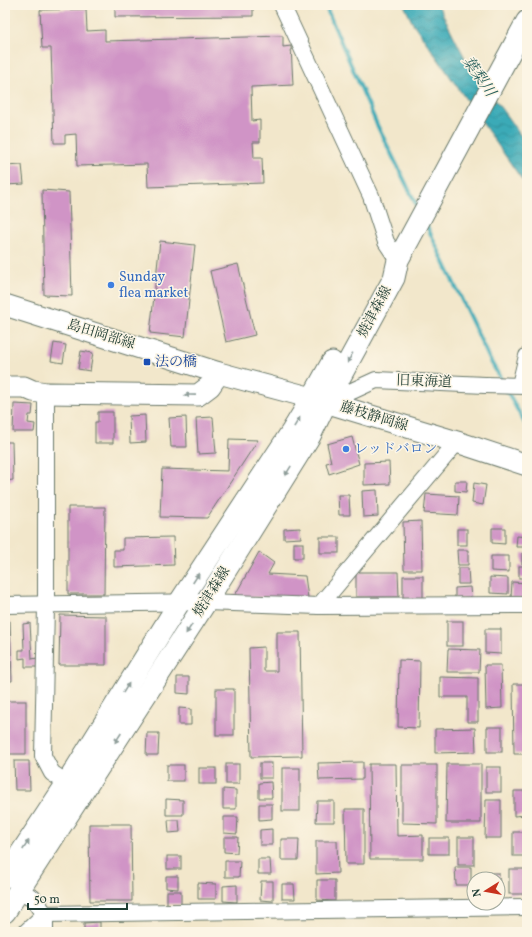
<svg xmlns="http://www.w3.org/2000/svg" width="532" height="937" font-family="Vollkorn,'Noto Serif JP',serif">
  <defs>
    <pattern id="water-waves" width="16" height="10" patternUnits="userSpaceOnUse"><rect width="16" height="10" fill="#3aaab7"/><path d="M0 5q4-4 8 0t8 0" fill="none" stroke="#308c96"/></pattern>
  </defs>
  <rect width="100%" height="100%" fill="#fcf5e5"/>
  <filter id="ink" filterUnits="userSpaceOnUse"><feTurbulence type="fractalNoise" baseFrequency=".025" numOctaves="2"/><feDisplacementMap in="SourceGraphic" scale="8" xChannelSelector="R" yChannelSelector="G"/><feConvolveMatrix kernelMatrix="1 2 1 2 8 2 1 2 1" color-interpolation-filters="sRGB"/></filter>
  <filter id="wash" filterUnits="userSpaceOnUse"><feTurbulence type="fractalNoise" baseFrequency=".012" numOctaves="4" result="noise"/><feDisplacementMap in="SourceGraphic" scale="16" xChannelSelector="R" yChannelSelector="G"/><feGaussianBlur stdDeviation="0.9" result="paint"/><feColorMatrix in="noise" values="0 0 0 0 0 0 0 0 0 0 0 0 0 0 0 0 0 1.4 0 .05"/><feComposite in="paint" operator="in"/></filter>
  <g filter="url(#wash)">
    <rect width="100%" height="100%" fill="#f2e7cb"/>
    <polygon fill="url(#water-waves)" stroke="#2c7476" points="404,5 438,5 466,60 527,144 527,187 412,22"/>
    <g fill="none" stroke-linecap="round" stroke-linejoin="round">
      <g stroke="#3aaab7" stroke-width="4">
        <polyline points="325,5 378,127 418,208"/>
        <polyline points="426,224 490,360 502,381"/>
        <polyline points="506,389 527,427"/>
      </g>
    </g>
    <g id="blocks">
      <g fill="#d094c6">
        <polygon points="115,5 253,5 253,16 115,17"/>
        <polygon points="86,9 87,31 105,30 105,41 283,36 283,47 291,46 293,85 251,87 252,121 260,120 260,142 253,142 254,158 262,158 263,183 148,187 147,164 77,166 76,134 65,135 65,143 54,143 51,48 42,48 40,10"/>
        <polygon points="22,165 24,184 5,185 5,166"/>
        <polygon points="42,190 69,192 72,296 44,295"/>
        <polygon points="160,241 195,245 185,337 150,333"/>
        <polygon points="238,264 255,335 226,342 210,271"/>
        <polygon points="54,343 66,345 63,363 51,361"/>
        <polygon points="81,351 93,353 90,371 78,369"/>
        <polygon points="14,404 33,405 32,415 29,415 28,423 35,424 34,432 13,432"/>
        <polygon points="98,412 113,412 113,443 95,443 95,422 98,422"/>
        <polygon points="145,415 146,442 130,443 129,416"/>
        <polygon points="186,417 187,447 171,447 169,418"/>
        <polygon points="213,417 216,453 198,454 196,418"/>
        <polygon points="352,437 359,464 329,474 326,463 331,462 327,444"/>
        <polygon points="229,439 258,440 207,518 160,517 162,469 228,471"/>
        <polygon points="5,442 12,442 13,480 5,481"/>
        <polygon points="389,462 390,484 364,485 364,463"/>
        <polygon points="455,481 467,481 466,492 455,491"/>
        <polygon points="474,483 486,485 483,505 472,503"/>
        <polygon points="377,490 378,516 363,517 362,491"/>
        <polygon points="426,494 459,496 458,515 424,513"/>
        <polygon points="338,495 349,495 350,515 339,515"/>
        <polygon points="68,507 105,507 104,594 68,594"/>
        <polygon points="421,521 422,570 404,570 403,522"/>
        <polygon points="300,528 301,538 284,539 284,529"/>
        <polygon points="492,528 505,528 505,544 492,543"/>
        <rect x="457" y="529" width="10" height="16"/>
        <polygon points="517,536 527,537 527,547 516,547"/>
        <polygon points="173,537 174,565 114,567 114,550 123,550 123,538"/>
        <rect x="320" y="537" width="19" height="16"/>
        <rect x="294" y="543" width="9" height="15"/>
        <polygon points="457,550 468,550 468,565 458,565"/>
        <polygon points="259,552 274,563 268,574 305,576 308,598 234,597"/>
        <polygon points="522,553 527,554 527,564 522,564"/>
        <polygon points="491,556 509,556 509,572 491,571"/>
        <rect x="519" y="566" width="8" height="12"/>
        <polygon points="458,568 468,568 469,584 458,584"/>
        <polygon points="356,572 398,572 399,597 356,597"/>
        <rect x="403" y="576" width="20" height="24"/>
        <polygon points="490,577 508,578 508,594 490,593"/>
        <polygon points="512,582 527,583 527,598 511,598"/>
        <polygon points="470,587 471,599 455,599 455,588"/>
        <polygon points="60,615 106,616 106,665 59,665"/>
        <polygon points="5,621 10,621 12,681 5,681"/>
        <rect x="447" y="621" width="16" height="25"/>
        <polygon points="30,623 32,659 37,658 37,667 25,667 25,658 19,659 19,650 24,650 23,624"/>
        <polygon points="485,629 501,629 501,654 485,653"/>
        <polygon points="277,632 300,632 302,756 251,757 249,648 264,647 264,671 277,671"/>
        <polygon points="448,649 480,650 479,672 447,672"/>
        <polygon points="399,660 420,661 419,728 398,727"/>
        <polygon points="485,665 501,665 502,708 486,709"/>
        <polygon points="177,677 189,677 189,694 177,693"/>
        <polygon points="440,677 478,678 478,722 467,722 467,697 440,697"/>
        <polygon points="513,684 527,684 527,754 514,754"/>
        <rect x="216" y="689" width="18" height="46"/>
        <rect x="5" y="701" width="21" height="53"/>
        <polygon points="179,708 191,709 191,725 179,725"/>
        <rect x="487" y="727" width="15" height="25"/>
        <polygon points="475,728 476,752 435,753 435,729"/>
        <polygon points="147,733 159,733 158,755 146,755"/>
        <polygon points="14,761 29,761 30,790 15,790"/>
        <polygon points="363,762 363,779 319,780 318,763"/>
        <rect x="260" y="763" width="12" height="15"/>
        <rect x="226" y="764" width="13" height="20"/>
        <polygon points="369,764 396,764 397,836 423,835 423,859 370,859"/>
        <polygon points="447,764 481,764 481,823 446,823"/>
        <rect x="167" y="765" width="17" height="16"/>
        <polygon points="402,765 437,765 437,824 402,823"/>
        <rect x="486" y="767" width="15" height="25"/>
        <rect x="199" y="768" width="17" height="16"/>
        <rect x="282" y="768" width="18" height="43"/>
        <polygon points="271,782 272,798 259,798 259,783"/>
        <polygon points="223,789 236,790 236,809 223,809"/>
        <polygon points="514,791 527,791 527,815 514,816"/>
        <polygon points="166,799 183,800 183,815 166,815"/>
        <polygon points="486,800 501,800 501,838 485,838"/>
        <polygon points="317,801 334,801 334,822 316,822"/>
        <polygon points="259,804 272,804 272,819 259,820"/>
        <polygon points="345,809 364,809 364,864 346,864"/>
        <polygon points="224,817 238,817 237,834 224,833"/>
        <polygon points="168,820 179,820 180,832 169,833"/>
        <polygon points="89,824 131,824 132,901 90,901"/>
        <polygon points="272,829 272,845 260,845 260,830"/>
        <rect x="513" y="832" width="14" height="24"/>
        <polygon points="224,837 238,837 237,853 224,852"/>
        <rect x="458" y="837" width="16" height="28"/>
        <rect x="429" y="838" width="20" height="16"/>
        <polygon points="281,839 299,839 298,860 281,860"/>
        <polygon points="316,841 337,841 338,873 316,874"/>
        <rect x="167" y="856" width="14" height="13"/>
        <polygon points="258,859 270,859 271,874 258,874"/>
        <polygon points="225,861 240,861 239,877 225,877"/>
        <polygon points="455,867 471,867 471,885 456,885"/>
        <rect x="509" y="869" width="16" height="25"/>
        <polygon points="484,873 499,873 500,891 498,891 498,879 484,879"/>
        <polygon points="166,876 178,876 178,889 166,888"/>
        <polygon points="317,880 335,880 335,901 317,900"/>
        <polygon points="261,881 273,881 273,901 260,900"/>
        <polygon points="198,883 216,884 216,899 198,899"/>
        <polygon points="282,884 294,884 295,899 282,899"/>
        <polygon points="237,885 237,902 223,901 223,886"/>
        <rect x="167" y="891" width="14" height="13"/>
        <polygon points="100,922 100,932 84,932 84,923"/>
      </g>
    </g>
  </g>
  <g filter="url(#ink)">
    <use href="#blocks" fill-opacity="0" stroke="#697869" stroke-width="1"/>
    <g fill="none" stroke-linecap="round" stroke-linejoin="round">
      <defs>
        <g id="minor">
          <polyline points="282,5 371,196 386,242 398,260"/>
          <polyline points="520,385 527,356"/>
          <polyline points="46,393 46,605 43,756 52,773 67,783"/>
          <polyline points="326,403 376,380 485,385 527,386"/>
          <polyline points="5,605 206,602 319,606 527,605"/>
          <polyline points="319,606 457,442"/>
          <polyline points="20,891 33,898 45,914 45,932"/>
          <polyline points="26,932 45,914 527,907"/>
        </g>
        <g id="major">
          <polyline points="5,305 219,373 312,398 457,442 527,465"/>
          <polyline points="5,388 7,387 24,387 33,391 46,393 198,395 210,386 219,373"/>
          <polyline points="5,877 67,783 179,603 292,431 312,398 332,362"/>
          <polyline points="5,912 206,602 310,436 326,403 394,278 398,260 527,21"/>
        </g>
      </defs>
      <use href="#minor" stroke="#697869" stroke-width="18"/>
      <use href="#major" stroke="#697869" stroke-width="23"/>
      <use href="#minor" stroke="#fff" stroke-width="16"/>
      <use href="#major" stroke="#fff" stroke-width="21"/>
    </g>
    <defs><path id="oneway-solid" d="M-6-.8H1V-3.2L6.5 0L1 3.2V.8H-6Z"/></defs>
    <g fill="#8f9e9a">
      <use href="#oneway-solid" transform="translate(350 358) rotate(118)"/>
      <use href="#oneway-solid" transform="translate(190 395) rotate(-179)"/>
      <use href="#oneway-solid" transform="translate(297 422) rotate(-59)"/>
      <use href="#oneway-solid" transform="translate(288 471) rotate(122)"/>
      <use href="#oneway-solid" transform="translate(196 578) rotate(-57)"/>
      <use href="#oneway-solid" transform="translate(189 629) rotate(123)"/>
      <use href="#oneway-solid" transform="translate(126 688) rotate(-58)"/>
      <use href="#oneway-solid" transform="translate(118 738) rotate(123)"/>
      <use href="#oneway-solid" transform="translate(26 845) rotate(-57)"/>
    </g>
  </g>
  <g fill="#3f7fe0" stroke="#fcf5e5" stroke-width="1.5">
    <circle cx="111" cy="285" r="4"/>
    <circle cx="346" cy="449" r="4"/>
  </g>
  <rect fill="#1a4fb4" stroke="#fcf5e5" stroke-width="1.5" x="143" y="358" width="8" height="8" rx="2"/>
  <g text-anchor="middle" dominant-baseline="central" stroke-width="3" stroke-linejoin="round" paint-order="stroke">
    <g font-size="14" fill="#366cbe" stroke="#fcf5e5" text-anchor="start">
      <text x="119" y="277">Sunday<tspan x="119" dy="16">flea market</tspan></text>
      <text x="354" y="449">レッドバロン</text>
    </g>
    <g font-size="14" fill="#1f3d34" stroke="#fcf5e5">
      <text transform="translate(375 312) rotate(-62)">焼津森線</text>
      <text transform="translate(101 335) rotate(17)">島田岡部線</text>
      <text transform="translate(424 382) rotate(2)">旧東海道</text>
      <text transform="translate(374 417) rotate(17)">藤枝静岡線</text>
      <text transform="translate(212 592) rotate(-58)">焼津森線</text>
    </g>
    <g font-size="14" fill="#164399" stroke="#fcf5e5" text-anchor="start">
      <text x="155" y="362">法の橋</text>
    </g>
    <g font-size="15" font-style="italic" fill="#275e5b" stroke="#fcf5e5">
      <text transform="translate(478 77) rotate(55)">葉梨川</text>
    </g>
  </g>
  <rect width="532" height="937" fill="none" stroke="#fcf5e5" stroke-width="20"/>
  <g transform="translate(486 891) rotate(259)"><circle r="19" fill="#fcf5e5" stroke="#a4ab9e"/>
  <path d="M0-3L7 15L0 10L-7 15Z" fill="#c8321e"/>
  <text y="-6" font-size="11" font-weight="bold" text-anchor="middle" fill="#1f3d34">N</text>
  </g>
  <path d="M28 903v6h99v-6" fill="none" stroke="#1f3d34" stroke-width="2"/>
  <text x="34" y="903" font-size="12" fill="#1f3d34" stroke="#fcf5e5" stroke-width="3" paint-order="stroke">50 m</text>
</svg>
